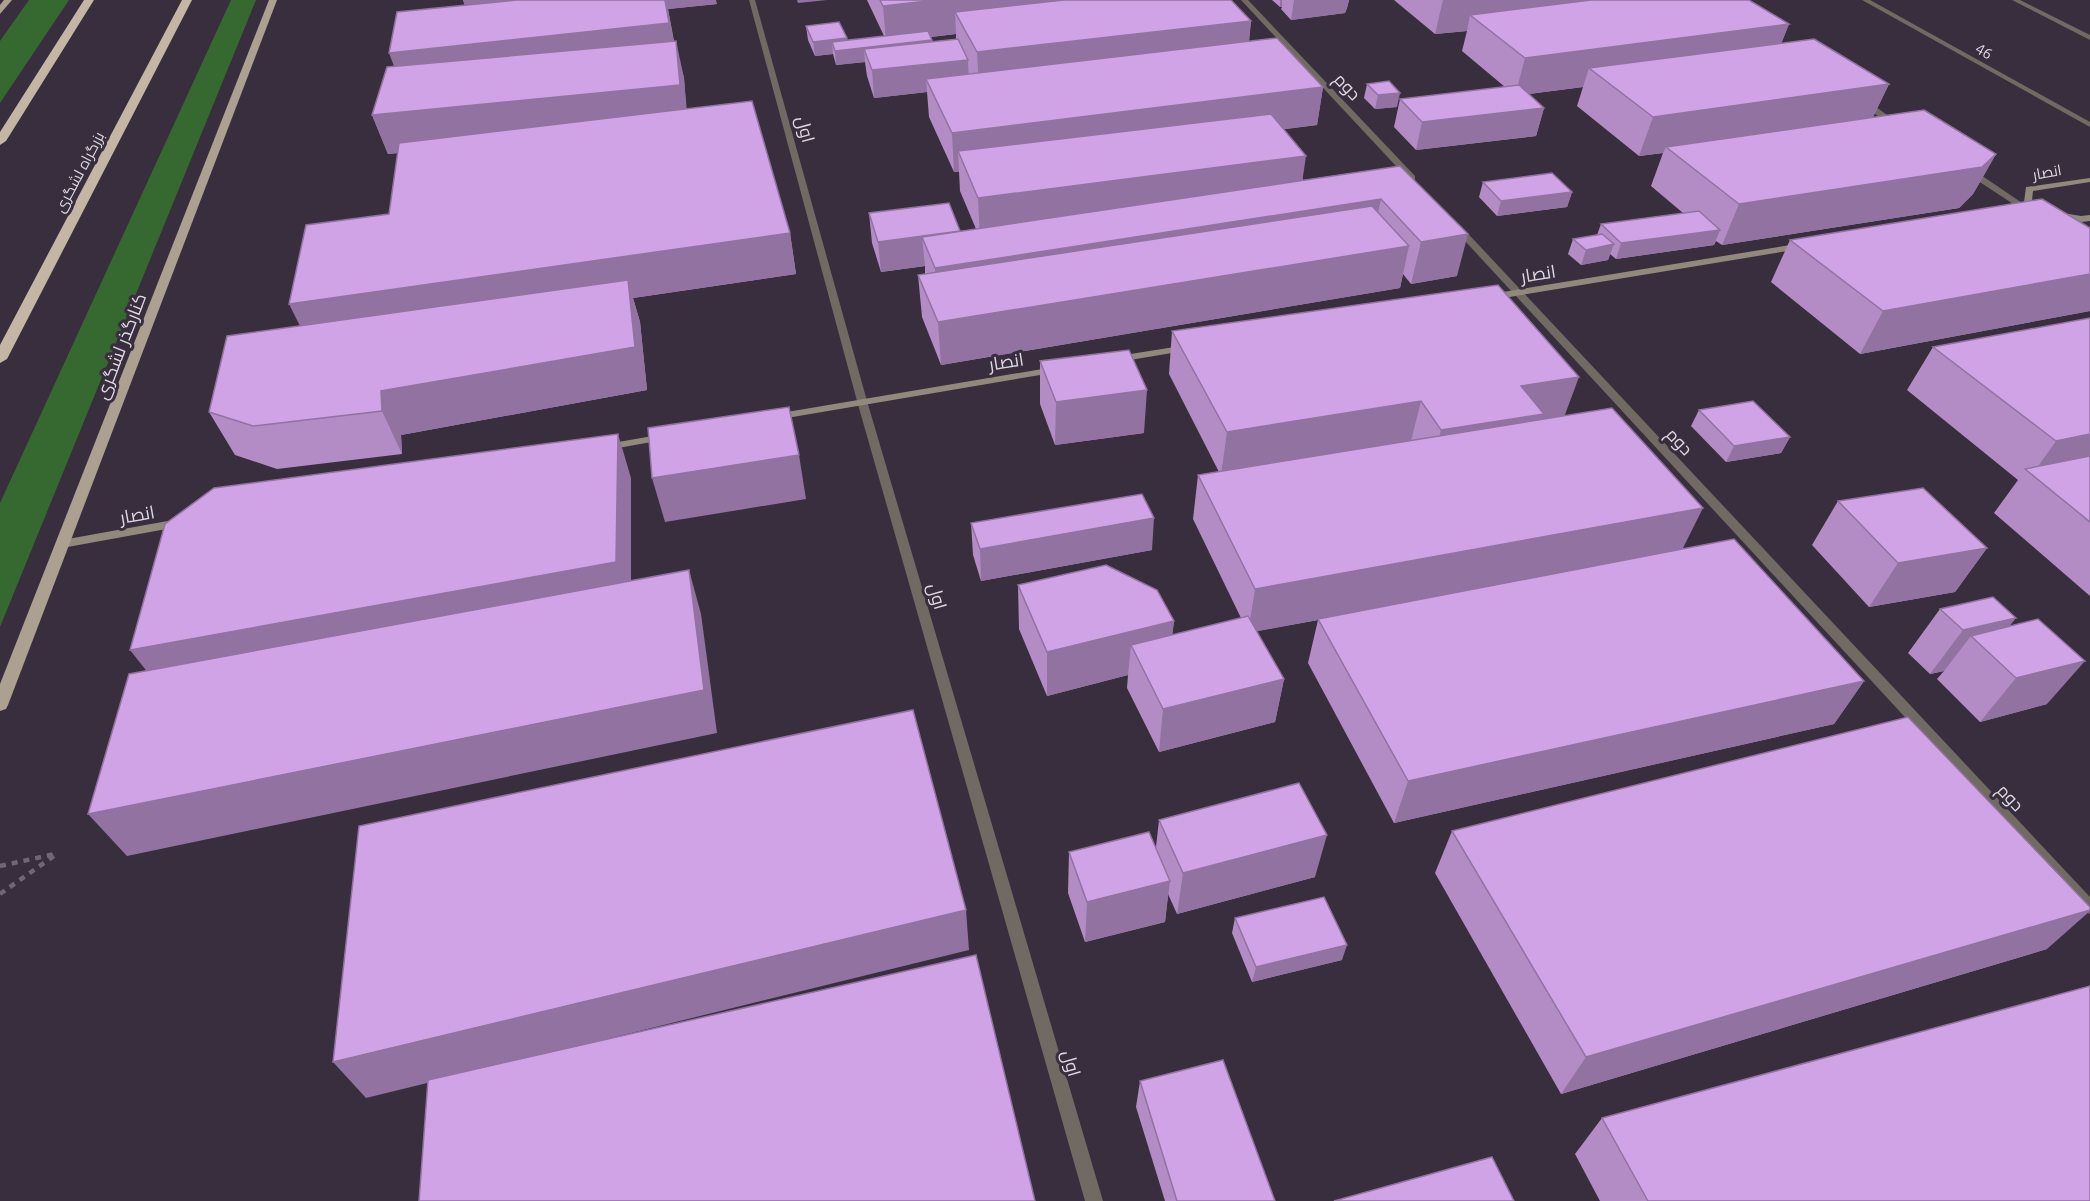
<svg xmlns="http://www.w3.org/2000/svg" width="2090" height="1201" font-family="Ubuntu,Cairo,sans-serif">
  <rect width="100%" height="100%" fill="#382e3d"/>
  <g fill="#35692f">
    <polygon points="29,0 69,0 0,103 0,41"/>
    <polygon points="231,0 256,0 0,627 0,503"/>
  </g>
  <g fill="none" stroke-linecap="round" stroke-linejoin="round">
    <g stroke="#706775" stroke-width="4.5" stroke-dasharray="6 6" stroke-linecap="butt">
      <polyline points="0,866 55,854"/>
      <polyline points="0,894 58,853"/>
    </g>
    <g fill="#706a63" fill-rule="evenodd">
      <polygon points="749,0 755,0 867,401 1103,1201 1085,1201 857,401"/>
      <polygon points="1241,0 1248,0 1415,176 1415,180 1409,180"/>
      <polygon points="1456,223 1459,224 2090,897 2090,914 2085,912 1453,228 1452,226"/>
    </g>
    <g fill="#706a63" fill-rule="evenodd">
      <polygon points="1862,0 1870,0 2090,122 2090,127"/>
      <polygon points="2012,0 2020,0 2090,35 2090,40"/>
      <polygon points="1860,100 1866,100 1900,124 1893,126 1860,104"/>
      <polygon points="1966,169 1972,169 2034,211 2027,213 1966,173"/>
    </g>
    <g fill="#92897d" fill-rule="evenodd">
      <polygon points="2090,178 2090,182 2033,191 2031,210 2027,213 2023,210 2026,187"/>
      <polygon points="2057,212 2081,216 2090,215 2090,221 2081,222 2054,217 2054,213"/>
      <polygon points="1803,243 1807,246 1806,248 1491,300 1486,297 1491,294"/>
      <polygon points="1187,345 1192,348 1190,350 1118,362 1113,359 1118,356"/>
      <polygon points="1054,367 1059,370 1058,372 775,420 770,417 775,414"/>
      <polygon points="664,434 668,435 669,437 668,439 607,450 602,447 607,444"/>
      <polygon points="179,519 185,523 183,526 62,548 56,544 62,540"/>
    </g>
    <g fill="#aca091" fill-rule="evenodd">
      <polygon points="4,0 12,0 0,14 0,5"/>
      <polygon points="269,0 277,0 8,705 6,709 0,711 0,684"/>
    </g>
    <g fill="#c4b6a4" fill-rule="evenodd">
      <polygon points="84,0 94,0 6,141 0,145 0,132"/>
      <polygon points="182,0 192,0 7,359 0,363 0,345"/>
    </g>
  </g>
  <g fill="#b38cc6" fill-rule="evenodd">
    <polygon points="463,0 717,4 668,9 674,41 684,78 686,109 790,233 796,274 633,298 640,322 647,390 401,435 402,454 277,469 235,455 209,412 300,326 389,214 398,153 388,154 372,115 394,66 465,5"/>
    <path d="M867,0h364l20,21 -2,21 74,45 -6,38 -33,4 19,51 97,-14 57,110 -46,8 -8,-10 -3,14 -459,77 -19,-48 -4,-42 7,-1v-8l-44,6 -9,-29 -3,-30 91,18 16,-2 -16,-38 -1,-19h-5l-25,-55 -2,-25 -53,6 -7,-22 -2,-14 -29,3 -3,-11 -18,2 -7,-16 -2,-14 42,14 36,-4zM956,34v6l-24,2 -1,-5z"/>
    <polygon points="1272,0 1349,0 1347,8 1345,13 1291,20 1281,9 1282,7 1280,7"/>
    <polygon points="1394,0 1749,0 1789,24 1781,44 1889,84 1873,117 1996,154 1973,194 1959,208 1722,245 1716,241 1714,245 1616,259 1610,254 1608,260 1581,265 1568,254 1573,239 1597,235 1601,224 1683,213 1651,186 1663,153 1639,156 1577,106 1583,87 1528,94 1544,108 1536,136 1416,150 1394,127 1400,99 1505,87 1462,51 1467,31 1435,34"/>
    <polygon points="1367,84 1397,107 1375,109 1364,98"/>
    <polygon points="1483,182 1572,192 1567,207 1497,216 1479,197"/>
    <polygon points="2090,228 2090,311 1860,354 1771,282 1790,240"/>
    <polygon points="2090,318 2090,596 1994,513 2018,480 1907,390 1933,347"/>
    <polygon points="1172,331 1565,415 1683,548 1864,681 1834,724 1394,823 1308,663 1318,620 1256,631 1284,679 1275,722 1159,752 1127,688 1128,675 1047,696 1019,629 1018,585 1174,621 1172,635 1241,618 1193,519 1198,475 1219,472 1169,374"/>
    <polygon points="1040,361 1144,433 1055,445 1040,404"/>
    <polygon points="1699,410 1790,437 1781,453 1726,462 1691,426"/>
    <polygon points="1838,501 1987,548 1955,592 1869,607 1812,545"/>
    <polygon points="971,523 1152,550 981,581 973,555"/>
    <polygon points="1940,609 2009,626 2047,704 1980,722 1937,679 1944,671 1930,674 1908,653"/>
    <polygon points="1159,820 1315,877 1177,914 1168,894 1165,922 1085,942 1068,893 1069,852 1156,847"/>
    <polygon points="1452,831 2047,949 1561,1094 1435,873"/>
    <polygon points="1235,918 1342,960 1252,982 1232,933"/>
    <polygon points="1140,1081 1275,1201 1165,1201 1136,1107"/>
    <polygon points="1602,1118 2090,1201 1600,1201 1575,1154"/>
  </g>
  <g fill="#9272a1">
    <polygon points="463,0 716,0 717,4 668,9 677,60 403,90 389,53 472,30"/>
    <polygon points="797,0 827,0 798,3"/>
    <polygon points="936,0 1194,0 955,12 956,34 886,42 883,6"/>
    <rect x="1280" y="0" width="2" height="7"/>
    <polygon points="1294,0 1349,0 1347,8 1345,13 1291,20"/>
    <polygon points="1443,0 1677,0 1470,15 1467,31 1435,34"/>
    <polygon points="1251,21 1247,58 979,90 977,52"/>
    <polygon points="1789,24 1774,61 1589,68 1583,87 1515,96 1525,58"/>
    <polygon points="847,38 849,49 932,40 933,54 864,49 865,62 836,65 835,51 832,42 833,54 815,56 813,42"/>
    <polygon points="676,41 684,78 688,124 388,154 372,115"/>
    <polygon points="968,60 969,87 926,79 927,92 874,98 872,70"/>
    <polygon points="1889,84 1870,123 1666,147 1663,153 1639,156 1653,117"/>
    <polygon points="1323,87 1317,125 967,171 958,151 959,172 954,172 952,133"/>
    <polygon points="1400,93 1397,107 1375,109 1378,95"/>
    <polygon points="1544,108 1536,136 1416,150 1422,122"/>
    <polygon points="1996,154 1973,194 1959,208 1722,245 1739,204"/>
    <polygon points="1306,156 1300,197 980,239 978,198"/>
    <polygon points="1572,192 1567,207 1497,216 1501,201"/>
    <polygon points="1381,199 1372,240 938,310 935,268"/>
    <polygon points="1720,230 1714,245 1616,259 1621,243"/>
    <polygon points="960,231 922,237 925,266 881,272 878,242"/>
    <polygon points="790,233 796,274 633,298 640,322 647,390 401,435 402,454 382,411 310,346 289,304"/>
    <polygon points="1468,234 1457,276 1411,284 1421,242"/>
    <polygon points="1614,244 1608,260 1581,265 1586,250"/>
    <polygon points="1409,246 1400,288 941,365 938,322"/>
    <polygon points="2090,274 2090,311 1860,354 1883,311"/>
    <polygon points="1579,377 1563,420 1429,473 1441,430 1521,386"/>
    <polygon points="1147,390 1144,433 1055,445 1056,402"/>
    <polygon points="1421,401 1410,445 1221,475 1227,432"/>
    <polygon points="618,434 631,478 631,606 164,693 130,650"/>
    <polygon points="2090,434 2090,471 2032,475 2056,441"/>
    <polygon points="1790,437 1781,453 1726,462 1734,446"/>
    <polygon points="799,455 806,499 665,522 652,478"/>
    <polygon points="1703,508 1681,552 1248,633 1255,589"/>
    <polygon points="1154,518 1152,550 981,581 980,549"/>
    <polygon points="1987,548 1955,592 1869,607 1898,563"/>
    <polygon points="689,570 701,614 717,733 127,856 88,814"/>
    <polygon points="2016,618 1989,652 1971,636 1944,671 1930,674 1963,630"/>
    <polygon points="1174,621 1169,665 1131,645 1128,675 1047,696 1047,652"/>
    <polygon points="2085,661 2047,704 1980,722 2016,678"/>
    <polygon points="1284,679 1275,722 1159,752 1163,709"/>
    <polygon points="1864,681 1834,724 1394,823 1408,781"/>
    <polygon points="1327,835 1315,877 1177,914 1183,873"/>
    <polygon points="1170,881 1165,922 1085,942 1087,902"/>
    <polygon points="966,910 969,950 366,1098 333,1062"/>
    <polygon points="2090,910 2090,911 2047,949 1561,1094 1586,1057"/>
    <polygon points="1347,945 1342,960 1252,982 1256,967"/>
  </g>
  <g fill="#d0a3e6" stroke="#9272a1" stroke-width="1.5">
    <polygon points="517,0 665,0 669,23 389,53 397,12"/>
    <polygon points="880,0 936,0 883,6"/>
    <polygon points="1064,0 1231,0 1251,21 977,52 955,12"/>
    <polygon points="1591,0 1749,0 1789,24 1525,58 1470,15"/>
    <polygon points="839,22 847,38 813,42 806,26"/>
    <polygon points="928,31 932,40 835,51 832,42"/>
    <polygon points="1277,38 1323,87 952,133 926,79"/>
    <polygon points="958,39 968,60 872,70 864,49"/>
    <polygon points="1814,39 1889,84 1653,117 1589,68"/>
    <polygon points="676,41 680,85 372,115 387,67"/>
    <polygon points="1389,81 1400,93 1378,95 1367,84"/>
    <polygon points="1519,85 1544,108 1422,122 1400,99"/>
    <polygon points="752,101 790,233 289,304 306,225 389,214 399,143"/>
    <polygon points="1924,110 1996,154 1982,167 1739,204 1666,147"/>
    <polygon points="1271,114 1306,156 978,198 958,151"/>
    <polygon points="1400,166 1468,234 1421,242 1381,199 935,268 922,237"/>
    <polygon points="1552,173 1572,192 1501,201 1483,182"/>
    <polygon points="2042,199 2090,228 2090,274 1883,311 1790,240"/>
    <polygon points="949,203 960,231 878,242 869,213"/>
    <polygon points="1372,206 1409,246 938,322 918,275"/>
    <polygon points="1699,211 1720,230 1621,243 1601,224"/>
    <polygon points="1602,234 1614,244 1586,250 1573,239"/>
    <polygon points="628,280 635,347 381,391 382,411 253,426 209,412 227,336"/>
    <polygon points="1498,285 1579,377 1521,386 1544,414 1441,430 1421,401 1227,432 1172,331"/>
    <polygon points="2090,318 2090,434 2056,441 1933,347"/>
    <polygon points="1129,350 1147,390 1056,402 1040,361"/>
    <polygon points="1753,401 1790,437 1734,446 1699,410"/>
    <polygon points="789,407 799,455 652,478 648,428"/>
    <polygon points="1612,408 1703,508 1255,589 1198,475"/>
    <polygon points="618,434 616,562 130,650 165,524 214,488"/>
    <polygon points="2090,456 2090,522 2025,469"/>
    <polygon points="1923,488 1987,548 1898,563 1838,501"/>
    <polygon points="1142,494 1154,518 980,549 971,523"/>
    <polygon points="1734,539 1864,681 1408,781 1318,619"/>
    <polygon points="1106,565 1157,590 1174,621 1047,652 1018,585"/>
    <polygon points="689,570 704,690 88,814 129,674"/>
    <polygon points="1993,597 2016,618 1963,630 1940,609"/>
    <polygon points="1248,616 1284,679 1163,709 1131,645"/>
    <polygon points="2038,619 2085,661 2016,678 1971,636"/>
    <polygon points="913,710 966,910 333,1062 359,826"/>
    <polygon points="1908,717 2090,907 2090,910 1586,1057 1452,831"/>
    <polygon points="1299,783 1327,835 1183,873 1159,820"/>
    <polygon points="1149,832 1170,881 1087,902 1069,852"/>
    <polygon points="1324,897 1347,945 1256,967 1235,918"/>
    <polygon points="976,955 1035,1201 419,1201 428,1080"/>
    <polygon points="2090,986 2090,1201 1648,1201 1602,1118"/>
    <polygon points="1223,1060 1275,1201 1177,1201 1140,1081"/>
    <polygon points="1492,1157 1514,1201 1334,1201"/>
  </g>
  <g text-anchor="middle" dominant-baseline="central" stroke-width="6" stroke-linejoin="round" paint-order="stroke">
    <g font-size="15" fill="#dfd8e2" stroke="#382e3d">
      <text transform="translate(1984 51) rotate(29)">46</text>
      <text transform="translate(79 172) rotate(-62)">بزرگراه لشگری</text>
      <text transform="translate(2047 172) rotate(-10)">انصار</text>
    </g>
    <g font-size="18" fill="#dfd8e2" stroke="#382e3d">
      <text transform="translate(1348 86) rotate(47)">دوم</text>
      <text transform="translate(806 129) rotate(75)">اول</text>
      <text transform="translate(1538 273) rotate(-9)">انصار</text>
      <text transform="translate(120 346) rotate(-69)">کنارگذر لشگری</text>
      <text transform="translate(1006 361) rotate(-9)">انصار</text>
      <text transform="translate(1680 441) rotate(47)">دوم</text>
      <text transform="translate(137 514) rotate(-10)">انصار</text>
      <text transform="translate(938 596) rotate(74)">اول</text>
      <text transform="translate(2011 797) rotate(47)">دوم</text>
      <text transform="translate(1072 1063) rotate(74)">اول</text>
    </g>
  </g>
</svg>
